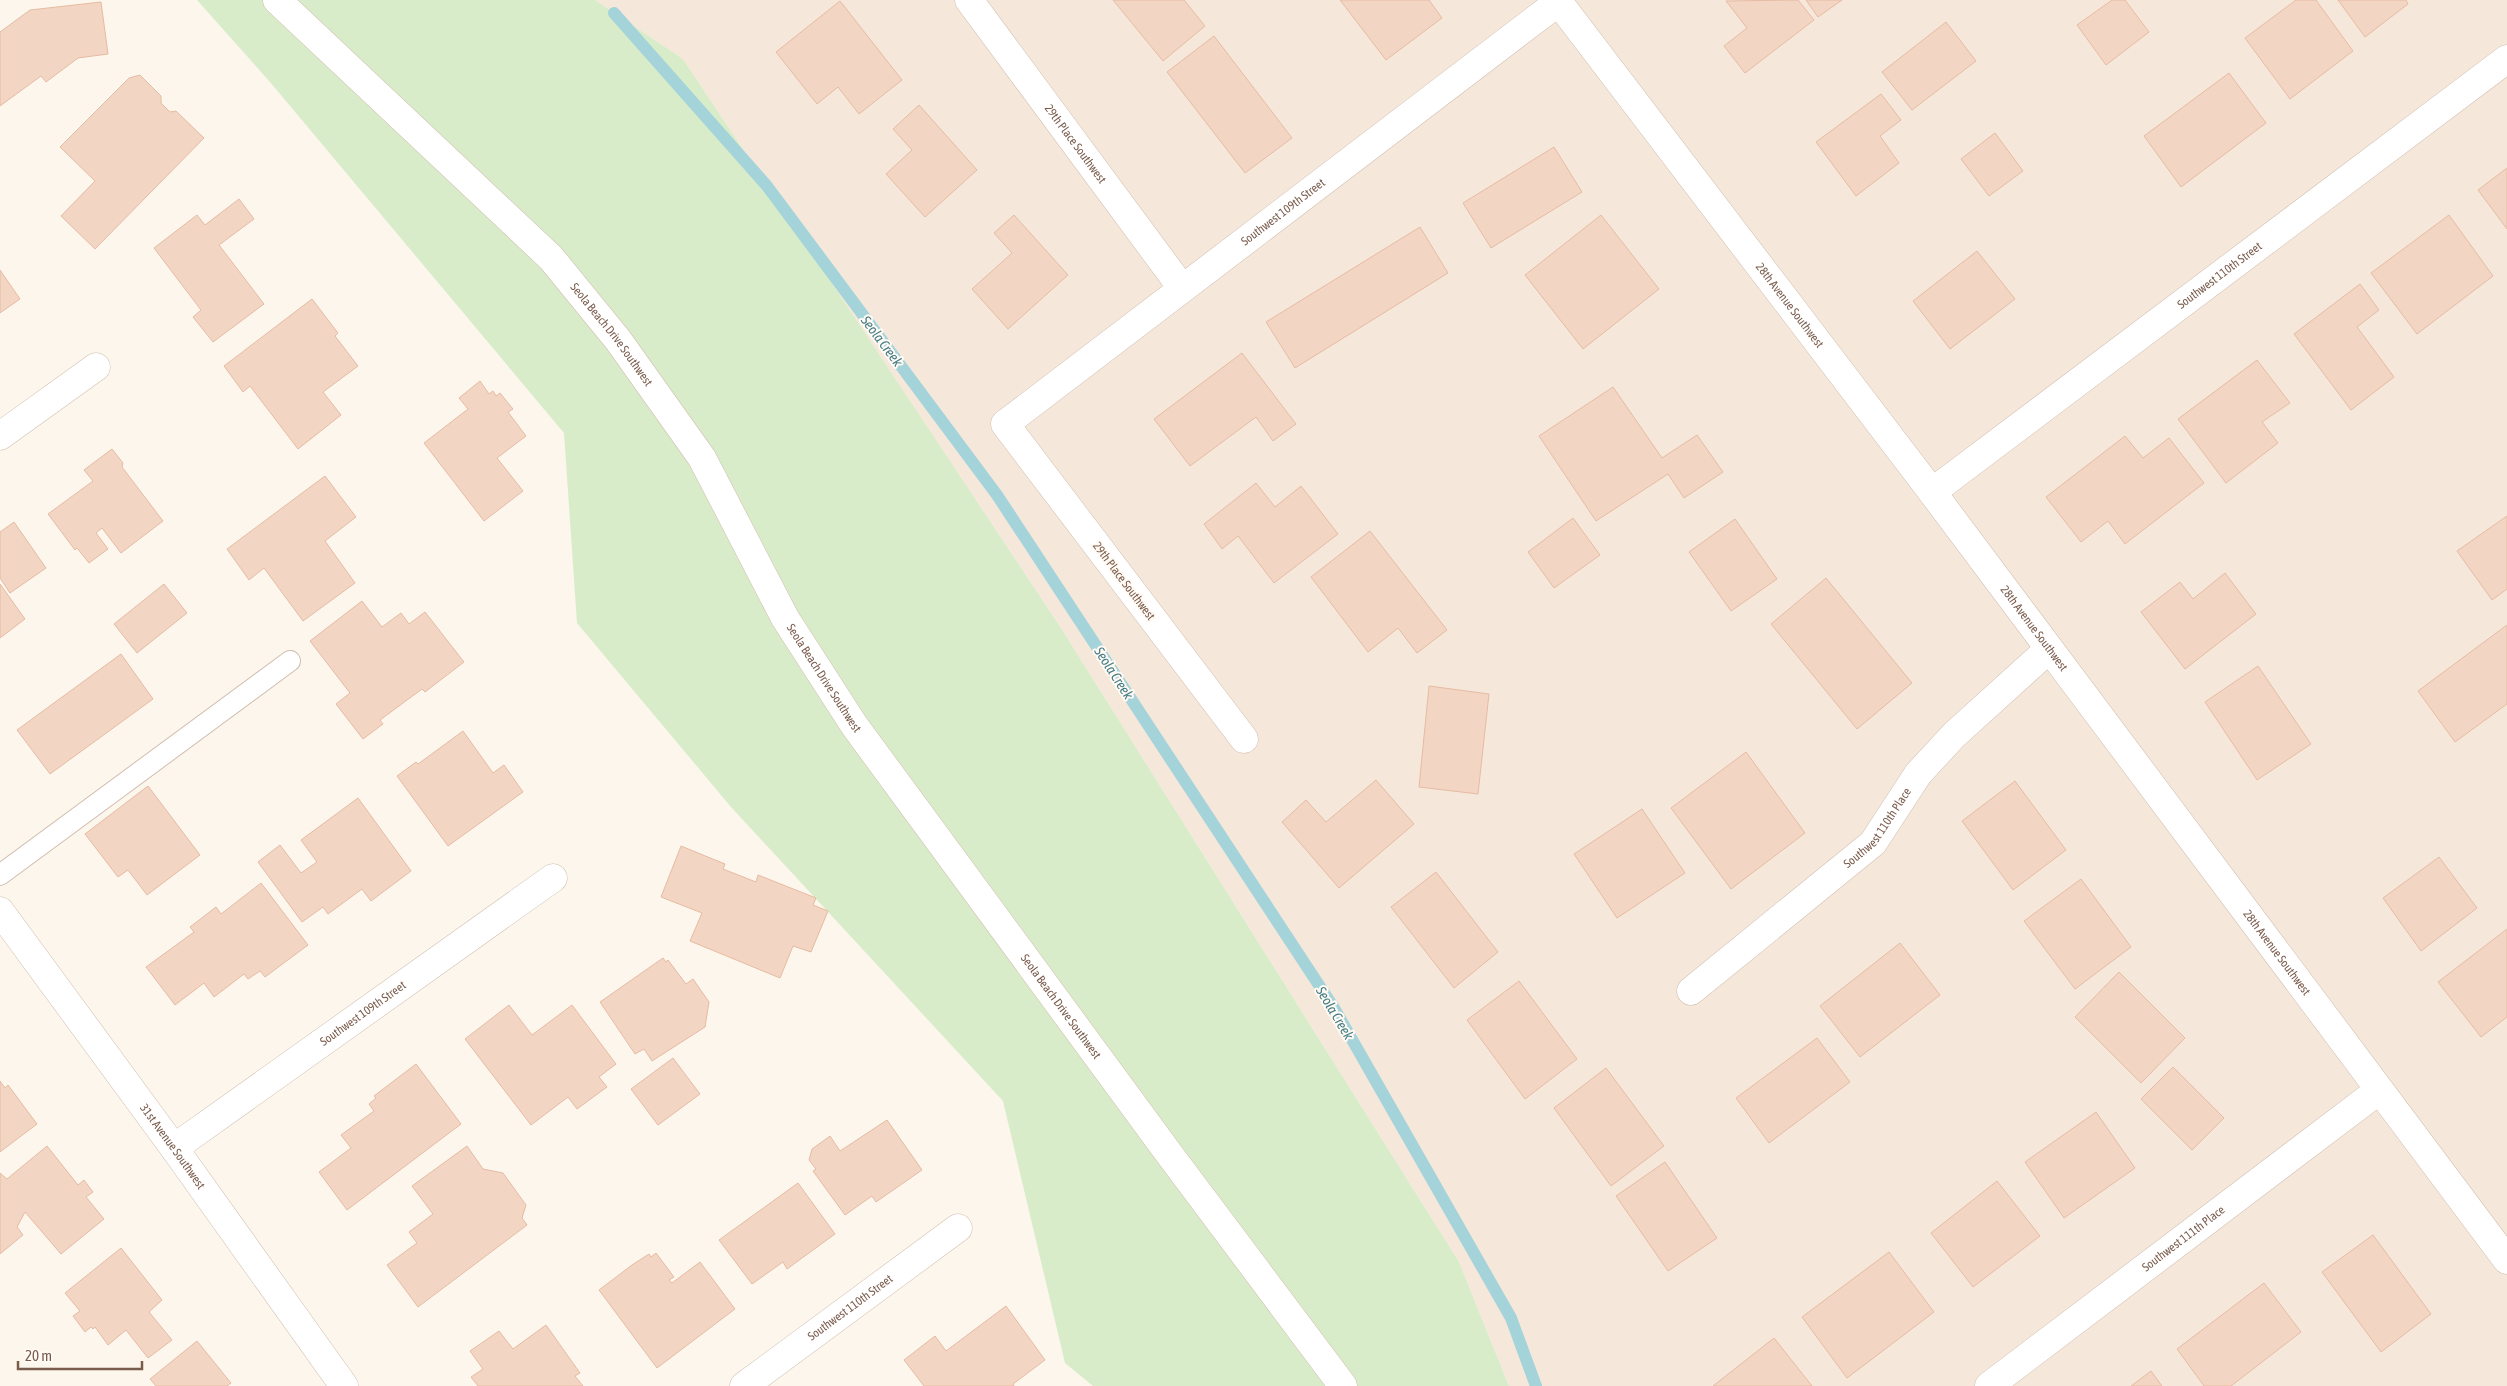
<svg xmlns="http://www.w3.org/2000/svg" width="2507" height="1386" font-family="'Asap Condensed',sans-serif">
  <rect width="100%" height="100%" fill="#fdf6ec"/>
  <polygon fill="#f5e8da" points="595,0 2507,0 2507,1386 1509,1386 1459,1262 1059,625 683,59"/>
  <polygon fill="#d8ecc9" points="197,0 595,0 683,59 1059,625 1459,1262 1509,1386 1093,1386 1065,1363 1003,1101 731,807 577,623 564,433 270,82"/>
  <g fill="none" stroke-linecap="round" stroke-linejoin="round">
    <polyline stroke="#a5d3da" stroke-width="12" points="614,13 767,186 997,495 1334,1008 1511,1318 1536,1386"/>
  </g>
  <g fill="#f3d5c3" stroke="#e6bba3">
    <polygon points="1113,0 1184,0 1205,26 1163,61"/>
    <polygon points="1340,0 1429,0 1442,18 1386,60"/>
    <polygon points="1798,0 1814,20 1745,73 1724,46 1747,28 1726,1"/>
    <polygon points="1806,0 1842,0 1818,17"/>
    <polygon points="2112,0 2125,0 2149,32 2106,65 2077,25"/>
    <polygon points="2296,0 2316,0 2353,51 2290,99 2245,38"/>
    <polygon points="2338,0 2406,0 2408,4 2365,37"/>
    <polygon points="840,1 902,80 859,114 838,87 817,104 776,52"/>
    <polygon points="101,2 108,54 78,58 46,82 41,76 0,106 0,32 30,10"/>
    <polygon points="1946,22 1976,61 1912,110 1882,72"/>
    <polygon points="1214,36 1292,138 1245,173 1167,72"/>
    <polygon points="2229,73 2266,123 2181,187 2144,136"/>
    <polygon points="140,75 161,96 161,103 170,112 176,111 204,138 95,249 61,216 95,181 60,147 129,78"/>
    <polygon points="1881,94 1901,120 1880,136 1899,163 1856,196 1816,142"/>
    <polygon points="919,105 977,170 925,217 886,174 912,150 893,129"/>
    <polygon points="1995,133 2023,171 1989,196 1961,159"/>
    <polygon points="1554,147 1582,192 1491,248 1463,203"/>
    <polygon points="2507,168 2507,229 2478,190"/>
    <polygon points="239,199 254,219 219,245 264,304 213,342 193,317 201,310 154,248 197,215 205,225"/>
    <polygon points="1014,215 1068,275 1008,329 972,289 1012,253 994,233"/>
    <polygon points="1601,215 1659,289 1583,349 1525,275"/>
    <polygon points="2449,215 2493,276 2417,334 2371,273"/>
    <polygon points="1420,227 1448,273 1295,368 1266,322"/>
    <polygon points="1977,251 2015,299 1950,349 1913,301"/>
    <polygon points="0,270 20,299 0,313"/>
    <polygon points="2360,284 2379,310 2357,327 2394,377 2351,410 2294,334"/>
    <polygon points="312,299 338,333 335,336 358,366 323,392 341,415 298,449 250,386 243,392 224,366"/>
    <polygon points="1242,353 1296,424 1273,441 1256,417 1190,466 1154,419"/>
    <polygon points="2257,360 2290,403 2262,422 2278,443 2226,483 2178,419"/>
    <polygon points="480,381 489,394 493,391 496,396 500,393 513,409 508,412 526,436 497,458 523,491 484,521 424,443 468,409 459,398"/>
    <polygon points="1613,387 1662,458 1697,435 1723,472 1684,498 1668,474 1596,521 1539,436"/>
    <polygon points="2125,436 2143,458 2169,438 2204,483 2125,544 2108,521 2081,542 2046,497"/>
    <polygon points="112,449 123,463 122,467 163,521 121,553 102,528 96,533 108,549 89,563 77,548 75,550 48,514 93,481 84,470"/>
    <polygon points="325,476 356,517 325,541 355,583 303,621 264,568 249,580 227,549"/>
    <polygon points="1256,483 1275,507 1301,486 1338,534 1274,583 1238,536 1222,549 1204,524"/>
    <polygon points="2507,516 2507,589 2492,600 2457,551"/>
    <polygon points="1573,518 1600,555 1554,588 1528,552"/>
    <polygon points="1735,519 1777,579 1731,611 1689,552"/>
    <polygon points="14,522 46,568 10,593 0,578 0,532"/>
    <polygon points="1370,531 1447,630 1417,653 1398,628 1368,652 1311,577"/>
    <polygon points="2225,573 2256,614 2185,669 2141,612 2180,582 2193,599"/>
    <polygon points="1826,578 1912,683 1857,729 1771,624"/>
    <polygon points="0,584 25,619 0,638"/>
    <polygon points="164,584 187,613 137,653 114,624"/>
    <polygon points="362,601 382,627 401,613 409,624 425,612 464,662 425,692 422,689 380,720 383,724 363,739 336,704 350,693 310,641"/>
    <polygon points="2507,625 2507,704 2455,742 2418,691"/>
    <polygon points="121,654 153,699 50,774 17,730"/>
    <polygon points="2258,666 2311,744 2257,780 2205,702"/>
    <polygon points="1429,686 1489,694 1478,794 1419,787"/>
    <polygon points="463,731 493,773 504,765 523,792 448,846 397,776 416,762 418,764"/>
    <polygon points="1746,752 1805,833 1731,889 1671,808"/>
    <polygon points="1376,780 1414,824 1339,888 1282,822 1306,800 1326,822"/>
    <polygon points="2015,781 2066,850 2013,890 1962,821"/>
    <polygon points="148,786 200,855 147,895 128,870 118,877 85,834"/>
    <polygon points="358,798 411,871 371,901 362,889 328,914 323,907 302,922 258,862 280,845 301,873 317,862 301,840"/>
    <polygon points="1642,809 1685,873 1617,918 1574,854"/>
    <polygon points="681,846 725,864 723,869 756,882 758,875 816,898 813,905 828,911 811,952 793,946 780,978 690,941 702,913 661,897"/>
    <polygon points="2439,857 2477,908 2421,951 2383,898"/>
    <polygon points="1436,872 1498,952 1454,988 1391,907"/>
    <polygon points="2081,879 2131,947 2075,989 2024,921"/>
    <polygon points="261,883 308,945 265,977 260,971 248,979 244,974 214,997 204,983 175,1005 146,967 194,932 190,927 216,907 221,914"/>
    <polygon points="2507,929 2507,1017 2481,1037 2438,982"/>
    <polygon points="1900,943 1940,995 1860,1057 1820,1006"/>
    <polygon points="663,958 666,962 668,960 686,984 693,979 709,1002 705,1027 652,1061 644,1049 635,1054 600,1002"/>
    <polygon points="2119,972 2185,1038 2141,1083 2075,1017"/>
    <polygon points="1519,981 1577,1059 1525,1099 1467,1020"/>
    <polygon points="509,1005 532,1035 572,1005 616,1064 599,1077 607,1087 577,1109 568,1097 531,1125 465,1039"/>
    <polygon points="1817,1038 1850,1082 1769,1143 1736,1098"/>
    <polygon points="673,1058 700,1094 658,1125 631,1089"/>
    <polygon points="416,1064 461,1124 347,1210 319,1172 351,1148 341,1135 374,1111 369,1104 376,1098 374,1096"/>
    <polygon points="2173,1067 2224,1118 2192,1150 2141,1099"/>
    <polygon points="1606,1068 1664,1146 1611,1186 1554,1108"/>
    <polygon points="0,1081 5,1088 8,1085 37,1124 0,1152"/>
    <polygon points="2096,1112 2135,1168 2064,1218 2025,1162"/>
    <polygon points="887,1120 922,1170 876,1202 872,1196 845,1215 813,1171 816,1169 809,1160 812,1149 830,1136 840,1151"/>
    <polygon points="47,1146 78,1185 84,1180 93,1192 86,1197 104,1219 61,1254 25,1212 17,1227 23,1235 0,1254 0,1173 7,1179"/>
    <polygon points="467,1146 483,1169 503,1173 526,1205 522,1218 527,1225 418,1307 387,1265 417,1243 409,1232 433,1214 412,1186"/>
    <polygon points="1665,1162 1717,1238 1668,1271 1616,1196"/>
    <polygon points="1997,1181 2040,1236 1973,1287 1931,1233"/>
    <polygon points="798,1183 835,1234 787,1269 783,1262 752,1284 719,1240"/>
    <polygon points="2373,1235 2431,1314 2381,1352 2322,1272"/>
    <polygon points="121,1248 162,1300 149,1312 172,1340 148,1358 126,1330 108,1345 95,1327 93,1329 91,1327 85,1332 73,1316 80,1311 65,1293"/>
    <polygon points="1889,1252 1934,1312 1847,1378 1802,1317"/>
    <polygon points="656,1253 674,1277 669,1280 672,1283 700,1262 735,1309 657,1368 599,1290 632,1265 649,1254 651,1257"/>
    <polygon points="2264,1283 2301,1332 2231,1386 2204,1386 2177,1349"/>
    <polygon points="1006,1306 1045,1360 1013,1384 1014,1386 924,1386 904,1360 935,1336 946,1351"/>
    <polygon points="546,1325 580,1373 575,1376 583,1386 478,1386 471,1377 483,1369 470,1351 499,1331 513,1349"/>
    <polygon points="1774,1338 1812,1386 1713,1386"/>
    <polygon points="197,1341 231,1383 227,1386 156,1386 150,1379"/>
    <polygon points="2151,1371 2162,1386 2131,1386"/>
  </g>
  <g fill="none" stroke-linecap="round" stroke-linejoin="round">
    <defs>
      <polyline id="lane" points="0,875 290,661"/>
      <g id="street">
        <path id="s1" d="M277,0l274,258 67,82 84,118 83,160 69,107 313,426 176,235"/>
        <path id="s2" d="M969,0l213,288"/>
        <path id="s3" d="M1557,0l375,492 575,768"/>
        <polyline points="0,436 96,367"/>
        <path id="s4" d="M1932,492l575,-433"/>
        <path id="s5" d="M1244,739l-239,-315 556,-424"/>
        <path id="s6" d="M0,911l174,237 170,238"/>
        <path id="s7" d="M1691,991l182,-148 45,-69 36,-39 95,-86"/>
        <path id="s8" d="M174,1148l379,-270"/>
        <path id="s9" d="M744,1386l214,-158"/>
        <path id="s10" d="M1989,1386l389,-295"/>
      </g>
    </defs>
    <use href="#lane" stroke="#d1beb0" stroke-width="22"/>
    <use href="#street" stroke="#d1beb0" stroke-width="29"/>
    <use href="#lane" stroke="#fff" stroke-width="20"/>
    <use href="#street" stroke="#fff" stroke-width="28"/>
  </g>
  <g text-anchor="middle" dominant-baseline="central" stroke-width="4" stroke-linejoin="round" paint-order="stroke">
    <g font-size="12" fill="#7a5c4d" stroke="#fffaf3">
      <text stroke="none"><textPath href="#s2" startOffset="179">29th Place Southwest</textPath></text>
      <text stroke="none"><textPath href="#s5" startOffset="745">Southwest 109th Street</textPath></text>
      <text stroke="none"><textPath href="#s4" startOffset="360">Southwest 110th Street</textPath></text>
      <text stroke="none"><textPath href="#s3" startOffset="384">28th Avenue Southwest</textPath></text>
      <text stroke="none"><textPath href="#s1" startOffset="474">Seola Beach Drive Southwest</textPath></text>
      <text transform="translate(1124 581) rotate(53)">29th Place Southwest</text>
      <text stroke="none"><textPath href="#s3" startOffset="789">28th Avenue Southwest</textPath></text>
      <text stroke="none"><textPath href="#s1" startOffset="879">Seola Beach Drive Southwest</textPath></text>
      <text stroke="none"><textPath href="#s7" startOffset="249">Southwest 110th Place</textPath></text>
      <text stroke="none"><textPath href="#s3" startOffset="1194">28th Avenue Southwest</textPath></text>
      <text stroke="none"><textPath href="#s1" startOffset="1284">Seola Beach Drive Southwest</textPath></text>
      <text stroke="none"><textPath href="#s8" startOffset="232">Southwest 109th Street</textPath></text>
      <text stroke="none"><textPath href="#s6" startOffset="292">31st Avenue Southwest</textPath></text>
      <text stroke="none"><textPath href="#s10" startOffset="244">Southwest 111th Place</textPath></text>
      <text stroke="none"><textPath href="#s9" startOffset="132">Southwest 110th Street</textPath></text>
    </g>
    <g font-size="14" font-style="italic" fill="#437c86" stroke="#fffaf3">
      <text transform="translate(882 341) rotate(53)">Seola Creek</text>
      <text transform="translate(1114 673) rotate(57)">Seola Creek</text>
      <text transform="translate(1335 1013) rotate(59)">Seola Creek</text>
    </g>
  </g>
  <path d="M18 1361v8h124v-8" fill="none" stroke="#7a5c4d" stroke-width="2.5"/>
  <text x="25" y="1361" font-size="15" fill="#7a5c4d" stroke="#fffaf3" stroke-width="4" paint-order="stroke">20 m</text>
</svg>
